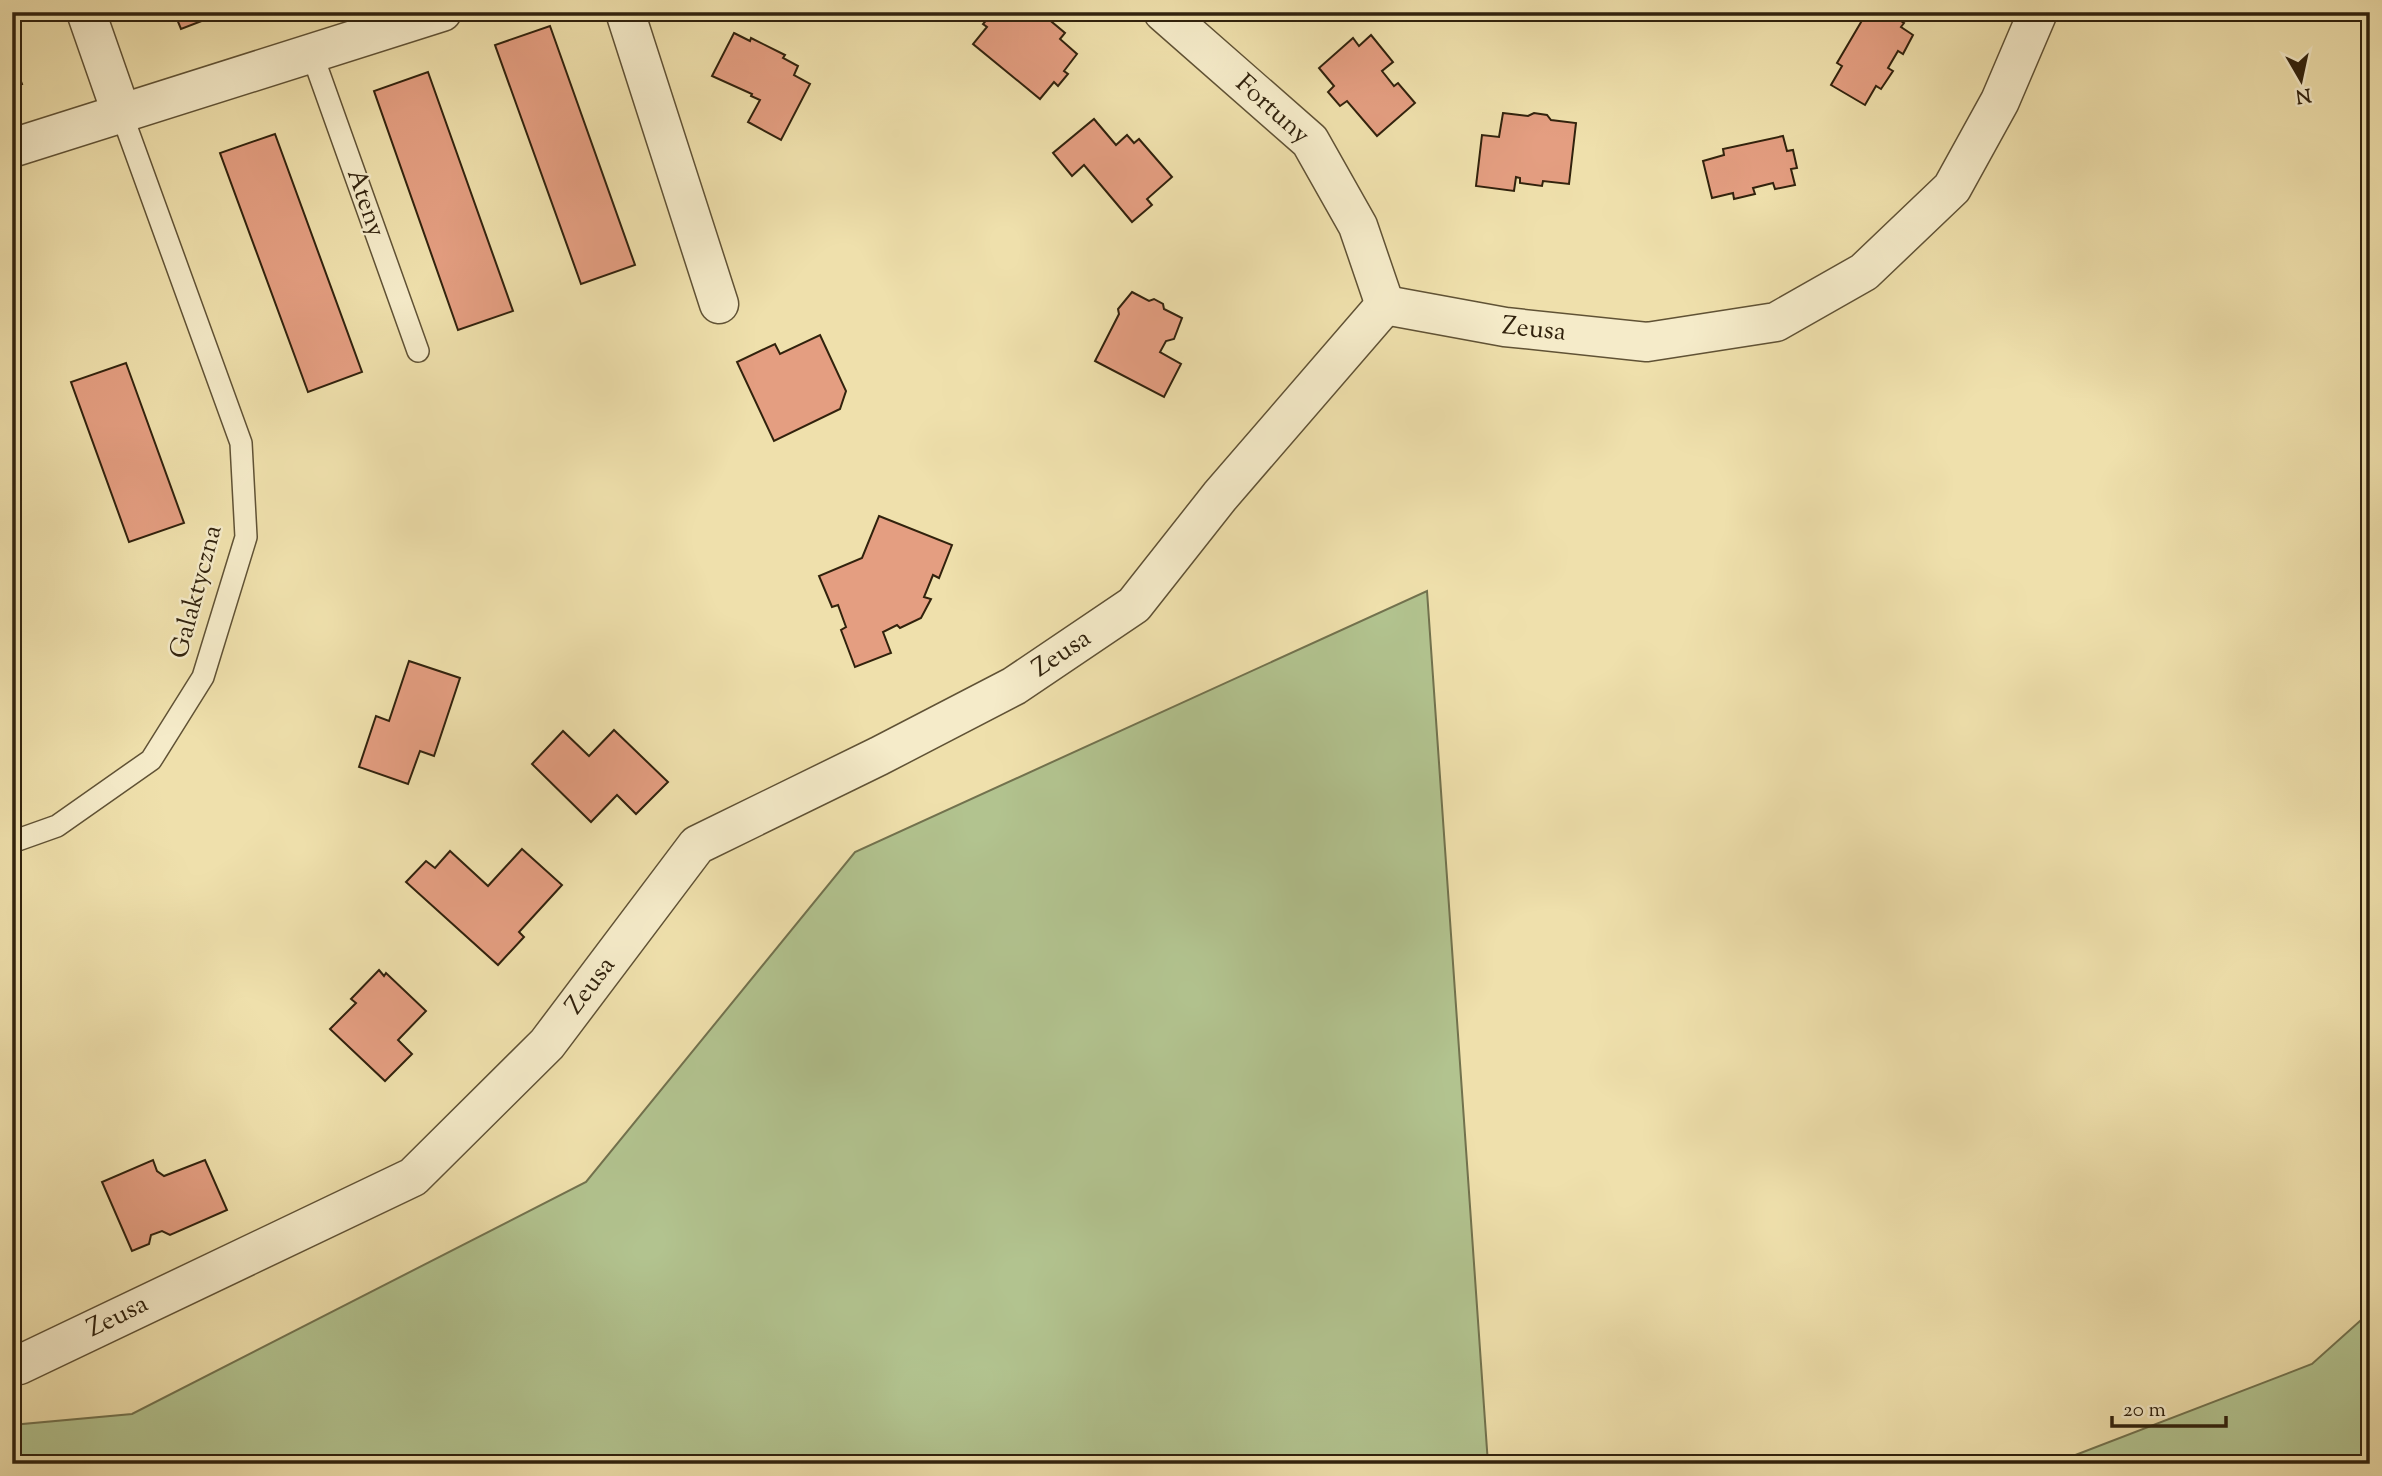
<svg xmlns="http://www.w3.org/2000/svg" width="2382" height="1476" font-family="'Sorts Mill Goudy',serif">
  <rect width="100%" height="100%" fill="#efe0ac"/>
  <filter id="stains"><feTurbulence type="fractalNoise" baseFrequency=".00286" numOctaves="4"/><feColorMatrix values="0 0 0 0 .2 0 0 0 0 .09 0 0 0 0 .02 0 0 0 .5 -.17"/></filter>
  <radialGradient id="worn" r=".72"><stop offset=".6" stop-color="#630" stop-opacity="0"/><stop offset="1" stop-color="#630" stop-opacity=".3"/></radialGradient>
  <g fill="#b2c38f" stroke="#72724e" stroke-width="2">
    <polygon points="1427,591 1488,1464 12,1464 12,1425 132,1414 586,1182 855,852"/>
    <polygon points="2370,1312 2370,1464 2052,1464 2312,1364"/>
  </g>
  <g fill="#e49e81" stroke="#31220d" stroke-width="2">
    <polygon points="174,12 225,12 181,29"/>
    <polygon points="993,12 997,15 999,12 1040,12 1065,33 1060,39 1077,54 1064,71 1068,74 1058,86 1054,82 1040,99 973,44 987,27 983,24"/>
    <polygon points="1867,12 1875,12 1882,16 1886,12 1904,23 1901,27 1913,35 1903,54 1898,51 1888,68 1893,71 1881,89 1876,86 1865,105 1831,85 1842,66 1837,63"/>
    <polygon points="550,26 635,265 581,284 495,45"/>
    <polygon points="734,33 750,41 751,38 785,55 783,58 798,66 794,75 810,84 781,140 748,122 760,100 751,96 752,94 712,76"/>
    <polygon points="1371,35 1393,62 1382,71 1394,86 1398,83 1415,103 1377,136 1347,101 1340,106 1328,92 1334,86 1319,68 1353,38 1359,46"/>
    <polygon points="12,58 22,84 12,87"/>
    <polygon points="428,72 513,311 458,330 374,91"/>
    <polygon points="1503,113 1528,116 1534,113 1547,115 1551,120 1576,123 1569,184 1543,181 1542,186 1520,183 1520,178 1516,177 1514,191 1476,186 1482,135 1499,137"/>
    <polygon points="1094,119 1116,145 1127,135 1134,143 1139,139 1172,177 1147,199 1152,205 1132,222 1084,165 1072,176 1053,153"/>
    <polygon points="275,134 362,372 308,392 220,153"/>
    <polygon points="1783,136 1787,151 1793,150 1797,168 1791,169 1795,185 1775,189 1773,183 1753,188 1755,194 1734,199 1733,193 1712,198 1703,161 1724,155 1723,149"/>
    <polygon points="1132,292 1149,301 1154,299 1163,304 1164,309 1182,318 1174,339 1166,341 1160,352 1181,364 1164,397 1095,361 1119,314 1118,309"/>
    <polygon points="820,335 846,391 840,409 774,441 737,362 775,344 780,354"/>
    <polygon points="126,363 184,523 129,542 71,382"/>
    <polygon points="879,516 952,545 939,578 933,575 924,597 931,599 921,618 900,628 897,625 883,632 891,653 855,667 841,630 846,627 838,605 832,607 819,576 862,558"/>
    <polygon points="409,661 460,678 434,756 420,751 408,784 359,767 376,716 389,721"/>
    <polygon points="614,730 668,782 636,814 617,795 591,822 532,764 563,731 589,756"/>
    <polygon points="522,849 562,885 519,932 524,937 498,965 406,882 426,861 435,868 450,851 488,886"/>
    <polygon points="379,970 384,976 386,973 426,1011 398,1040 412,1054 385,1081 330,1029 356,1003 351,999"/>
    <polygon points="153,1160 157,1171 164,1176 205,1160 227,1210 170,1235 162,1231 151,1235 149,1244 132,1251 102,1182"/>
  </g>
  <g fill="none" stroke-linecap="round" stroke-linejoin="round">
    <defs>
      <g id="lane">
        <polyline points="312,54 418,351"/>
        <polyline points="12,842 57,826 151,760 203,677 246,537 241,443 122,115"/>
      </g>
      <g id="street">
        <polyline points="86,12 122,115"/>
        <polyline points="625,12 719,304"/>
        <polyline points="1163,12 1310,141 1358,226 1385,305"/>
        <polyline points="12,148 442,12"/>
        <polyline points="1385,305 1505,327 1647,342 1776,322 1864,272 1952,188 2000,101 2038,12"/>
        <polyline points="12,1365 19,1365 413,1177 547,1044 697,845 879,756 1014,686 1134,605 1220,496 1385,305"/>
      </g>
    </defs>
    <use href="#lane" stroke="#605235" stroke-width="24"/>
    <use href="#street" stroke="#605235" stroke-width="41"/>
    <use href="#lane" stroke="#f5ebc9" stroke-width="21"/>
    <use href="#street" stroke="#f5ebc9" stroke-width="38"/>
  </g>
  <g text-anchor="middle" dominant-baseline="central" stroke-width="5" stroke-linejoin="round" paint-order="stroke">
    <g font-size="26" fill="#31220d" stroke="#f5ebc9">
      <text transform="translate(1272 110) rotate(42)">Fortuny</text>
      <text transform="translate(365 203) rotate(71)">Ateny</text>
      <text transform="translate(1534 330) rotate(6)">Zeusa</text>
      <text transform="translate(197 592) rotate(-75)">Galaktyczna</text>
      <text transform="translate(1062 654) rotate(-34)">Zeusa</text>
      <text transform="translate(591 986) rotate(-53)">Zeusa</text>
      <text transform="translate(118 1317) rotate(-26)">Zeusa</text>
    </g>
  </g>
  <rect width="2382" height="1476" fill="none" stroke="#efe0ac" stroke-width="42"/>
  <rect x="14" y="14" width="2354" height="1448" fill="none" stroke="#31220d" stroke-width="3.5"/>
  <rect x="21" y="21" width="2340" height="1434" fill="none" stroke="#31220d" stroke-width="2"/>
  <g transform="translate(2301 80) rotate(171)" stroke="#f5ebc9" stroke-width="5" paint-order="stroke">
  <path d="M0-5L12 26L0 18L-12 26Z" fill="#31220d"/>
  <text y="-10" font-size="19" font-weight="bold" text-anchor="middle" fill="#31220d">N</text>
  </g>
  <path d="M2112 1416v10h114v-10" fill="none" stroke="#31220d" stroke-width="3.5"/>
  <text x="2123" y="1416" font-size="21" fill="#31220d" stroke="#f5ebc9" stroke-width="5" paint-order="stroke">20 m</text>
  <rect width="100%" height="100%" filter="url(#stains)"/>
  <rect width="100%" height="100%" fill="url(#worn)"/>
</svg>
